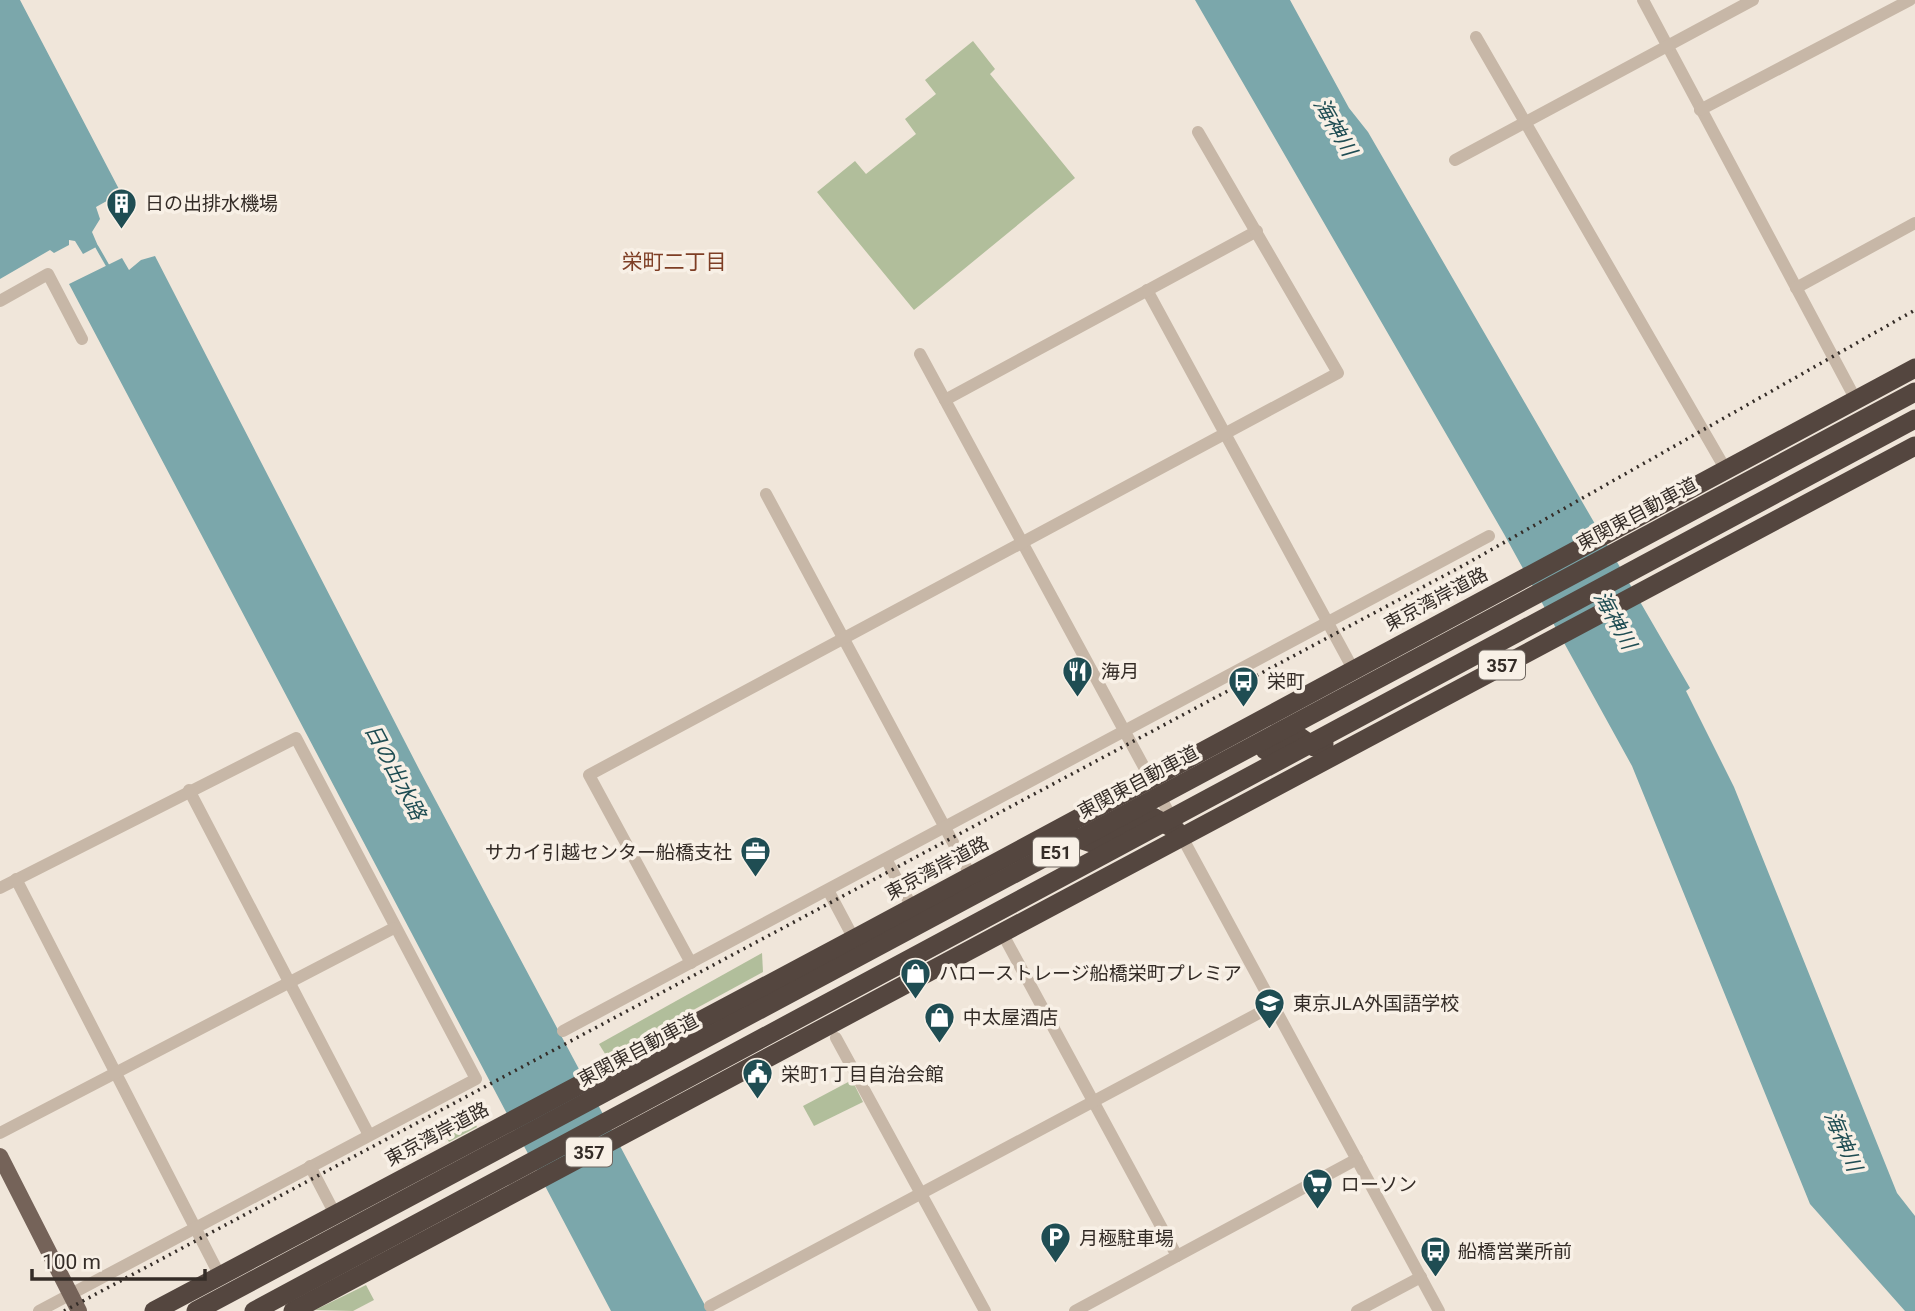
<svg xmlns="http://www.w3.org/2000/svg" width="1915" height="1311" font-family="Roboto,'Noto Sans JP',sans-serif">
  <rect width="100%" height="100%" fill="#f0e6da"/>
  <g fill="#b1be9b">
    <polygon points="973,41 995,69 990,74 1075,178 914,310 817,192 855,161 866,174 916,134 905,119 936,94 925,80"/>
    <polygon points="762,953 763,972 607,1057 599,1044"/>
    <polygon points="852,1080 863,1102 814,1126 803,1106"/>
    <polygon points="468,1110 477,1127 449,1142 440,1126"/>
    <polygon points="366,1285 374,1300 353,1311 315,1310"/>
  </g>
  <g fill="#7ba7ab">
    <polygon points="0,0 20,0 121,193 96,207 100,219 92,232 98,246 83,254 75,241 69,240 69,245 54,253 50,250 0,279"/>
    <polygon points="1195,0 1290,0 1349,108 1368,132 1690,688 1686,691 1734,787 1897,1193 1915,1216 1915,1311 1905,1311 1810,1204 1632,766 1504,534"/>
    <polygon points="155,256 420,771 708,1311 611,1311 69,284 122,258 129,270 141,260"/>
  </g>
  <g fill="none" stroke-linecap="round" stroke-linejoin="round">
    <polyline stroke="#7ba7ab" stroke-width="3.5" points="97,247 109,268"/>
    <g stroke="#c7b7a7" stroke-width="12">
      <polyline points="1643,0 1856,400"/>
      <polyline points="1476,37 1726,470"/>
      <polyline points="1700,110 1910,0"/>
      <polyline points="1455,160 1753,0"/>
      <polyline points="1796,288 1915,223"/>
      <polyline points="1147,290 1353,669"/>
      <polyline points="0,301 48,274 82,339"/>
      <polyline points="920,354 1439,1311"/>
      <polyline points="945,400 1257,231"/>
      <polyline points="766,494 971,876"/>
      <polyline points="189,790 369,1135"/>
      <polyline points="886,859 912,907"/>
      <polyline points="16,879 220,1276"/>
      <polyline points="0,888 296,738 476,1079 39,1311"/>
      <polyline points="828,890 854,939"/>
      <polyline points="1001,931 1177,1256"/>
      <polyline points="691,963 589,775 1338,373 1198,132"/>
      <polyline points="563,1031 1489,536"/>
      <polyline points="836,1038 985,1311"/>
      <polyline points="0,1133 394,928"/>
      <polyline points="310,1166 335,1214"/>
      <polyline points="710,1306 1274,1005"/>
      <polyline points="1075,1311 1357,1159"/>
      <polyline points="1357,1311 1421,1277"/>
    </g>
    <polyline stroke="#756359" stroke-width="16" points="0,1156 79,1311"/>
    <g stroke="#54463f" stroke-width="19">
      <polyline points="1265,750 1297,735 1314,747 1324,744"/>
      <polyline points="1066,835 1098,845 1153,817 1176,830"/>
      <polyline points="154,1311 854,939 1915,368"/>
      <polyline points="293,1311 1915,446"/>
    </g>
    <polyline stroke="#342c27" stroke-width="3.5" stroke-dasharray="2 5" stroke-linecap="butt" points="64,1311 1466,564 1915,310"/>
    <g stroke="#54463f" stroke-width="19">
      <polyline points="196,1311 1915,392"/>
      <polyline points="254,1311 1915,419"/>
    </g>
  </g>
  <defs>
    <symbol id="building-pin" viewBox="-11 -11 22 30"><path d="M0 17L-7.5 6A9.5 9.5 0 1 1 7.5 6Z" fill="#1f4d53" stroke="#f8f0e6"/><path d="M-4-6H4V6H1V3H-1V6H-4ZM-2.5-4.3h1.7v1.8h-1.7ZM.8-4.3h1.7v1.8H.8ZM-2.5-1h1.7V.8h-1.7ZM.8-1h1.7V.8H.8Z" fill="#fff"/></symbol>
    <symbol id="restaurant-pin" viewBox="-11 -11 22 30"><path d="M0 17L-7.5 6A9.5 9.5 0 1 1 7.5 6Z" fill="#1f4d53" stroke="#f8f0e6"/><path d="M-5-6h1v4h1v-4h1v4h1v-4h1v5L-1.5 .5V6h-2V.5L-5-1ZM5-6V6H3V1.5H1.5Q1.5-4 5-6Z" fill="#fff"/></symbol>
    <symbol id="bus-pin" viewBox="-11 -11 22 30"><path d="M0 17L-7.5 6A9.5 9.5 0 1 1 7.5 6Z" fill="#1f4d53" stroke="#f8f0e6"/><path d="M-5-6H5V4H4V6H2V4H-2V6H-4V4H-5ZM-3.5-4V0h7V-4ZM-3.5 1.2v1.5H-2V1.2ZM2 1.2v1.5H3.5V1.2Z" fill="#fff"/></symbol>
    <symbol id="office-pin" viewBox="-11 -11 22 30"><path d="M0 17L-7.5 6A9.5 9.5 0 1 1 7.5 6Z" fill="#1f4d53" stroke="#f8f0e6"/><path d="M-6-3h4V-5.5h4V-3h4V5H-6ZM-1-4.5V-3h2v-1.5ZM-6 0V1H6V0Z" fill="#fff"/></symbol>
    <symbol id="shop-pin" viewBox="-11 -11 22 30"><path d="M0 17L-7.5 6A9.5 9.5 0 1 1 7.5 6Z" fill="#1f4d53" stroke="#f8f0e6"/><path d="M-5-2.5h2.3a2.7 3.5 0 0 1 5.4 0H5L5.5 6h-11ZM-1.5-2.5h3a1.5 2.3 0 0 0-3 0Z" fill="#fff"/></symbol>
    <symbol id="school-pin" viewBox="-11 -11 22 30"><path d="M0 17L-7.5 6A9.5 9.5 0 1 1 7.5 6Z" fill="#1f4d53" stroke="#f8f0e6"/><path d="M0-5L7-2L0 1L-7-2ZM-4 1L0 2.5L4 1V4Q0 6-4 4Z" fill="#fff"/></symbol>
    <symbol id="civic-pin" viewBox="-11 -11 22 30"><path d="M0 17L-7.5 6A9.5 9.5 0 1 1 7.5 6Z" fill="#1f4d53" stroke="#f8f0e6"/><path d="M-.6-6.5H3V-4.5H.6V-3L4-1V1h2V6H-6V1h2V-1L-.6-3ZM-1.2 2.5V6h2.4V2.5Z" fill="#fff"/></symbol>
    <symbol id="supermarket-pin" viewBox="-11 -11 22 30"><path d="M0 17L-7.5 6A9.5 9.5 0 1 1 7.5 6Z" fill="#1f4d53" stroke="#f8f0e6"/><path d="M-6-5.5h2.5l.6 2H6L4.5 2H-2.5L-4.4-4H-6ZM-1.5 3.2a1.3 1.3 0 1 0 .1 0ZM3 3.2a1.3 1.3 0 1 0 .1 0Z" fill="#fff"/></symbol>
    <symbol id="parking-pin" viewBox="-11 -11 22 30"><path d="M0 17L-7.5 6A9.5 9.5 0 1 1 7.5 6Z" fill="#1f4d53" stroke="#f8f0e6"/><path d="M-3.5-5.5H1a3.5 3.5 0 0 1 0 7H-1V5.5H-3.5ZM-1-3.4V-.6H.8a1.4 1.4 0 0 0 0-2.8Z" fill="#fff"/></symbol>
  </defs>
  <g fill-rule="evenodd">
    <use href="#building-pin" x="104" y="186" width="35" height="47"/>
    <use href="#restaurant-pin" x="1060" y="654" width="35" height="47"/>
    <use href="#bus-pin" x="1226" y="664" width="35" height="47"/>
    <use href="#office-pin" x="738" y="834" width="35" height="47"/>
    <use href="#shop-pin" x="898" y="956" width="35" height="47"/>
    <use href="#school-pin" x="1252" y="986" width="35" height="47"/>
    <use href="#shop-pin" x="922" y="1000" width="35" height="47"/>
    <use href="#civic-pin" x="740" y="1056" width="35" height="47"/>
    <use href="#supermarket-pin" x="1300" y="1166" width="35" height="47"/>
    <use href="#parking-pin" x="1038" y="1220" width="35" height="47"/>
    <use href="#bus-pin" x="1418" y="1234" width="35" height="47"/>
  </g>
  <g text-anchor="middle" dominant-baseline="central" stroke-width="7" stroke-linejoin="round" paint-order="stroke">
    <g fill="#f8f0e6" stroke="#6f6760" stroke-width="2">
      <rect x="1479" y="650.5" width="46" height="29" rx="5"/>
      <rect x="1033" y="837.5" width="46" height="29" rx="5"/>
      <rect x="566" y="1137.5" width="46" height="29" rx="5"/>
    </g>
    <g font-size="18" font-weight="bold" fill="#342c27">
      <text x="1502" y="665">357</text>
      <text x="1056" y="852">E51</text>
      <text x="589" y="1152">357</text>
    </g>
    <g font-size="19" fill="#342c27" stroke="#f8f0e6" text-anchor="start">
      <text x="145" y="203">日の出排水機場</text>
      <text x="1101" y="671">海月</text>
      <text x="1267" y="681">栄町</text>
      <text x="732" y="852" text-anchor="end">サカイ引越センター船橋支社</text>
      <text x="939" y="973">ハローストレージ船橋栄町プレミア</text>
      <text x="1293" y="1003">東京JLA外国語学校</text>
      <text x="963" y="1017">中太屋酒店</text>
      <text x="781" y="1074">栄町1丁目自治会館</text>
      <text x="1341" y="1184">ローソン</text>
      <text x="1079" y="1238">月極駐車場</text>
      <text x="1458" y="1251">船橋営業所前</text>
    </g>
    <g font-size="19" fill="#342c27" stroke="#f8f0e6">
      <text transform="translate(1637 514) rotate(-28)">東関東自動車道</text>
      <text transform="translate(1436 599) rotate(-28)">東京湾岸道路</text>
      <text transform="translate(1138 782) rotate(-28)">東関東自動車道</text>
      <text transform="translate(937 868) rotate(-28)">東京湾岸道路</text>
      <text transform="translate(638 1050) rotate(-28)">東関東自動車道</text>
      <text transform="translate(437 1134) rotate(-28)">東京湾岸道路</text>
    </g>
    <g font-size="21" font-style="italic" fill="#1f4d53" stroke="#f8f0e6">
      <text transform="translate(1335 127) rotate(60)">海神川</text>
      <text transform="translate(1615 620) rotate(61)">海神川</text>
      <text transform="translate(395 772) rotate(62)">日の出水路</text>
      <text transform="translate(1843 1141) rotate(67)">海神川</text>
    </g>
    <g font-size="21" fill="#7e3e25" stroke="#f8f0e6">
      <text x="674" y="262">栄町二丁目</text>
    </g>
  </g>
  <path d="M32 1269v10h173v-10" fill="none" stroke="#342c27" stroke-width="3.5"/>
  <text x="42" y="1269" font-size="21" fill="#342c27" stroke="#f8f0e6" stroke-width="5" paint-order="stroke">100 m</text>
</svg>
